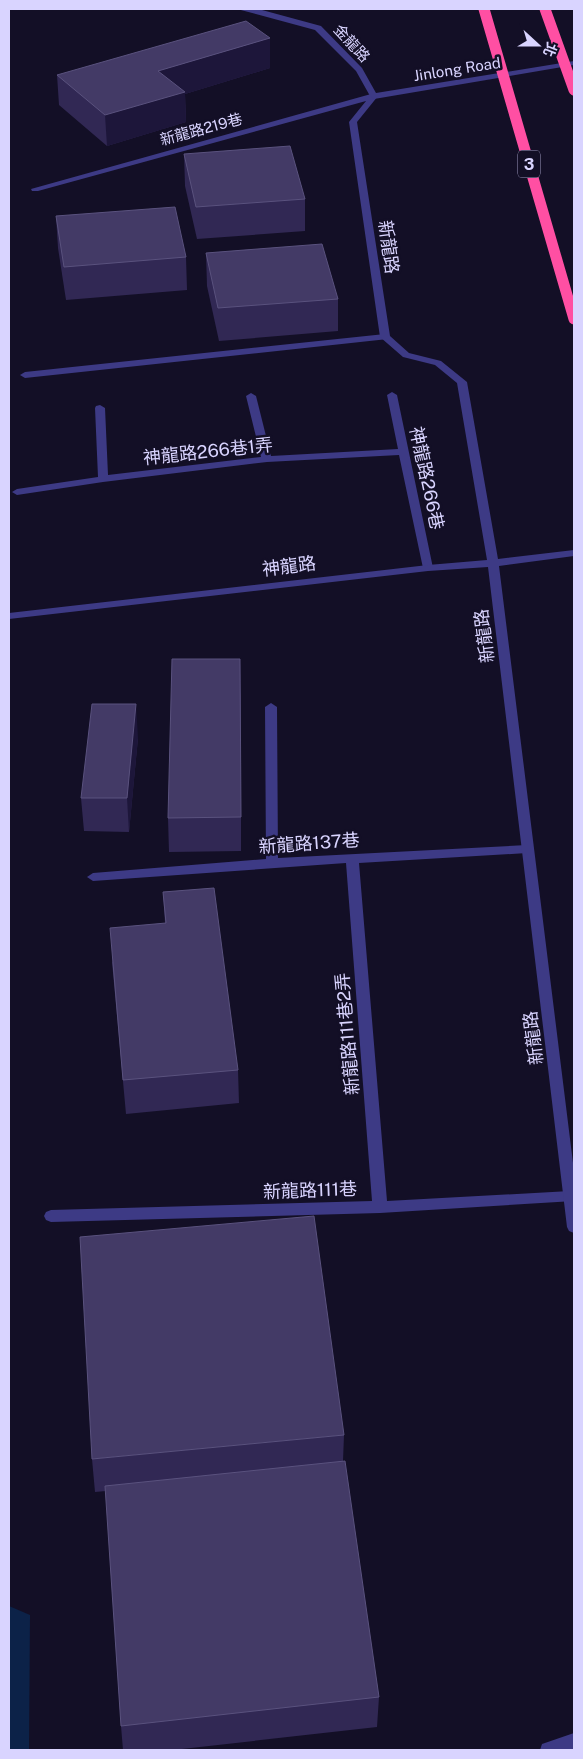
<svg xmlns="http://www.w3.org/2000/svg" width="583" height="1759" font-family="'Public Sans','Noto Sans TC',sans-serif">
  <rect width="100%" height="100%" fill="#130f26"/>
  <polygon fill="#0c2248" points="9,1606 30,1615 29,1750 9,1750"/>
  <g fill="none" stroke-linecap="round" stroke-linejoin="round">
    <g fill="#3d3a85" fill-rule="evenodd">
      <polygon points="385,334 390,337 388,339 25,378 20,375 25,372"/>
      <polygon points="392,392 397,395 433,568 432,570 424,570 423,568 399,455 267,462 103,482 17,495 12,492 17,489 98,477 95,408 96,406 100,405 105,408 108,475 261,457 246,396 251,393 256,396 271,456 398,449 387,395"/>
      <polygon points="271,703 277,707 278,858 527,845 533,849 527,853 359,863 387,1201 570,1191 574,1193 574,1201 380,1213 51,1222 46,1220 44,1216 46,1212 51,1210 372,1201 346,863 93,881 87,877 93,873 266,859 265,707"/>
    </g>
    <g fill="#3d3a85" fill-rule="evenodd">
      <polygon points="371,94 378,96 357,122 390,336 409,353 441,361 467,382 498,559 574,550 574,556 499,566 574,1171 574,1233 569,1231 567,1227 488,567 428,571 9,619 9,613 428,565 487,560 457,383 435,365 403,357 380,337 349,122 366,101 38,191 32,191 31,189"/>
      <polygon points="574,1733 574,1749 540,1750 542,1744"/>
    </g>
    <polygon fill="#3d3a85" fill-rule="evenodd" points="237,9 262,10 321,26 362,68 376,93 574,61 574,65 374,99 370,96 356,71 315,30"/>
    <g stroke="#ff4fa3" stroke-width="11">
      <polyline points="484,9 574,319"/>
      <polyline points="545,9 574,90"/>
    </g>
  </g>
  <g fill="#312854">
    <polygon points="270,38 270,68 185,94 186,122 107,146 59,105 57,75"/>
    <polygon points="184,154 305,199 305,231 197,239 185,186"/>
    <polygon points="56,216 186,257 187,290 66,300 58,248"/>
    <polygon points="206,253 338,299 338,331 219,341 207,286"/>
    <polygon points="241,692 241,851 169,852 168,818"/>
    <polygon points="138,738 129,832 84,831 81,798"/>
    <polygon points="163,892 238,1070 239,1103 126,1114 112,962 165,923"/>
    <polygon points="344,1435 343,1461 379,1697 377,1727 173,1750 123,1750 121,1726 106,1491 95,1492 92,1459"/>
  </g>
  <g fill="#1d163a">
    <polygon points="270,38 270,68 185,94 186,122 107,146 105,115 158,71"/>
    <polygon points="240,659 241,692 241,851 241,817"/>
    <polygon points="136,704 138,738 129,832 127,798"/>
  </g>
  <g fill="#433a66" stroke="#5a527e">
    <polygon points="246,21 270,38 158,71 185,92 105,115 57,75"/>
    <polygon points="290,146 305,199 196,207 184,154"/>
    <polygon points="175,207 186,257 64,267 56,216"/>
    <polygon points="322,244 338,299 218,308 206,253"/>
    <polygon points="172,659 240,659 241,817 168,818"/>
    <polygon points="92,704 136,704 127,798 81,798"/>
    <polygon points="214,888 238,1070 123,1080 110,928 166,923 163,892"/>
    <polygon points="314,1216 344,1435 92,1459 80,1237"/>
    <polygon points="345,1461 379,1697 121,1726 105,1486"/>
  </g>
  <g text-anchor="middle" dominant-baseline="central" stroke-width="5" stroke-linejoin="round" paint-order="stroke">
    <g font-size="15" fill="#d9d4ff" stroke="#130f26">
      <text transform="translate(352 43) rotate(47)">金龍路</text>
      <text transform="translate(457 69) rotate(-9)">Jinlong Road</text>
      <text transform="translate(201 129) rotate(-15)">新龍路219巷</text>
    </g>
    <rect fill="#130f26" stroke="#9e99be" stroke-width="1" x="518" y="150.5" width="22" height="27" rx="4"/>
    <g font-size="16" font-weight="bold" fill="#d9d4ff">
      <text x="529" y="164">3</text>
    </g>
    <g font-size="18" fill="#d9d4ff" stroke="#130f26">
      <text transform="translate(389 247) rotate(82)">新龍路</text>
      <text transform="translate(208 451) rotate(-6)">神龍路266巷1弄</text>
      <text transform="translate(427 478) rotate(78)">神龍路266巷</text>
      <text transform="translate(289 566) rotate(-7)">神龍路</text>
      <text transform="translate(484 636) rotate(-97)">新龍路</text>
      <text transform="translate(309 843) rotate(-4)">新龍路137巷</text>
      <text transform="translate(347 1034) rotate(-95)">新龍路111巷2弄</text>
      <text transform="translate(533 1038) rotate(-97)">新龍路</text>
      <text transform="translate(310 1190) rotate(-2)">新龍路111巷</text>
    </g>
  </g>
  <rect width="583" height="1759" fill="none" stroke="#d9d4ff" stroke-width="20"/>
  <g transform="translate(538 45) rotate(111)" stroke="#130f26" stroke-width="4" paint-order="stroke">
  <path d="M0-4L9 19L0 12L-9 19Z" fill="#d9d4ff"/>
  <text y="-8" font-size="14" font-weight="bold" text-anchor="middle" fill="#d9d4ff">北</text>
  </g>
</svg>
